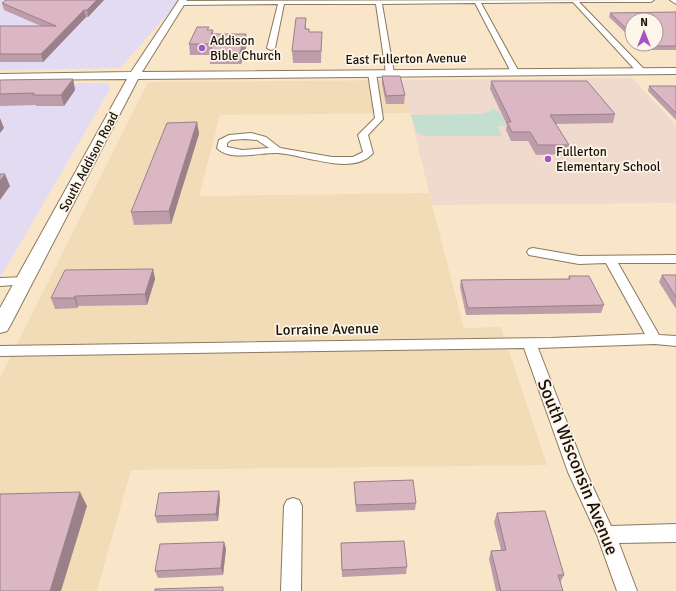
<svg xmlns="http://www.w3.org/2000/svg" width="676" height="591" font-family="Signika,sans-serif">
  <rect width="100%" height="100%" fill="#f9e6c9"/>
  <polygon fill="#f2dbb7" points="400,80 410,113 220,115 199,196 429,193 464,328 501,327 547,465 131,470 97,591 0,591 0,378 148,82"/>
  <g fill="#e2dbf1">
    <polygon points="0,0 180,0 120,68 0,70"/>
    <polygon points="109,83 110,89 0,278 0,84"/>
  </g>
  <polygon fill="#f0dacd" points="632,78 676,125 676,203 432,205 410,113 400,80"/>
  <polygon fill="#c4decf" points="492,109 499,111 507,126 497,126 502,136 426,136 417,133 411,115 478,114 488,112"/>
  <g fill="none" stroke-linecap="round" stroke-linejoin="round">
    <defs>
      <g id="street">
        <polygon points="654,0 651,2 579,2 644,69 644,73 638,73 573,2 481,3 519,72 515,74 511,72 475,3 382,4 394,73 390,75 386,73 376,4 284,4 275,48 271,50 267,48 278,4 181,5 178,3 181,1"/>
        <polygon points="670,0 676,0 676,4"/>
        <path d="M369,71h3l4,2 7,46 -15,16 5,18c-20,24 -70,1 -96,0 -16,-1 -47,9 -60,-5l2,-8 10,-5 22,-2 15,4 14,11 52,9h21l10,-5 -5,-17 17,-17 -7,-45zM245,139l12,1 12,8 -27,2 -15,-3v-4l4,-3z"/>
        <polygon points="533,248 579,256 676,255 676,263 618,263 659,335 676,336 676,346 655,344 538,348 586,472 611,526 676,524 676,542 619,543 637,591 617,591 597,535 568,472 524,348 0,356 0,346 551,338 645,334 606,263 579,264 529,255 527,252 529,249"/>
        <polygon points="25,277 29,278 31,281 29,284 0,286 0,278"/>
        <polygon points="293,498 299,500 302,506 301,591 281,591 284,506 287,500"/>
      </g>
      <polygon id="secondary" points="179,0 187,0 142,72 676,68 676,74 138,79 10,326 7,331 0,333 0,308 127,79 0,80 0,74 131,72"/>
    </defs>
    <use href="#street" stroke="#8a795e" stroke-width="2"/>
    <use href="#secondary" stroke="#8a795e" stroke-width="2"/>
    <use href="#street" fill="#fff" fill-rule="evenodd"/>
    <use href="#secondary" fill="#fff" fill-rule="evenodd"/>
  </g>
  <g fill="#bc9da9">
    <polygon points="6,0 104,0 88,17 86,17 43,62 0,62 0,26 41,26 4,10 2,3"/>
    <polygon points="676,12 676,50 643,50 637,44 656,44 632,20 632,39 609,17 610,13"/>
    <polygon points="306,18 306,29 309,32 322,32 321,63 293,63 292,51"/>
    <polygon points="209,30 213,30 213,34 247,44 241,64 210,64 209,55 190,55 189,44"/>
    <polygon points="382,76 405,95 404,104 386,104 382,84"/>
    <polygon points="73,79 75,90 64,106 36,106 36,105 0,106 0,80"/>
    <polygon points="491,81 615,114 613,123 556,124 569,145 567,154 536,155 528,141 511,141 506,130 507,125 490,89"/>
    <polygon points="649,86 676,86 676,120 648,91"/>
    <polygon points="197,122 199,134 171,224 134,225 131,212"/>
    <polygon points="153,269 155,279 147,305 78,306 78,308 55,309 51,298"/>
    <polygon points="662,275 676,275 676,309 659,282"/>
    <polygon points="569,276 604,305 601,313 466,315 460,287 461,280 568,279"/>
    <polygon points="354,482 416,503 415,510 356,512"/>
    <polygon points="220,498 218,521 157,523 155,516"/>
    <polygon points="497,513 564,575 560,583 563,591 496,591 489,559 491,551 501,550 494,522"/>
    <polygon points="224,542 226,549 223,575 158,578 155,571"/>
    <polygon points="341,543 407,567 406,574 342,577"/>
  </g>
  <g fill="#998089">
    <polygon points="97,0 104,0 88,17 87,10"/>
    <polygon points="84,10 86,17 43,62 41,54"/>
    <polygon points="246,34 247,44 241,64 240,53"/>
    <polygon points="73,79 75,90 64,106 61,95"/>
    <polygon points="0,118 4,128 0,133"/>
    <polygon points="197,122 199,134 171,224 169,211"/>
    <polygon points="5,174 10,186 0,200 0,181"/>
    <polygon points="153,269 155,279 147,305 145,294"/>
    <polygon points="75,296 78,306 78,308 74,298"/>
    <polygon points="219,491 220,498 218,521 216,514"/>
    <polygon points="80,492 87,506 61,591 50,591"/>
    <polygon points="224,542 226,549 223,575 221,568"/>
  </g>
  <g fill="#dbb7c4" stroke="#998089">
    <polygon points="6,0 97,0 87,10 84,10 41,54 0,54 0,26 56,26 2,3"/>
    <polygon points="676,12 676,46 644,46 642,44 656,44 656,20 632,20 632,34 610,13"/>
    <polygon points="296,18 306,18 305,29 309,29 309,32 322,32 321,51 292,51"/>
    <polygon points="197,27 209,27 207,30 213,30 211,34 246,34 240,53 209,53 213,44 189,44"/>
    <polygon points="382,76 400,76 405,95 386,96"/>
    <polygon points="73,79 61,95 33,95 34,93 0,94 0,80"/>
    <polygon points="491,81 587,81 615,114 550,115 569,145 538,145 530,132 512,132 507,122 511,122"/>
    <polygon points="649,86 676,86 676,113"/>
    <polygon points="197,122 169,211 131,212 167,123"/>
    <polygon points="0,174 5,174 0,181"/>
    <polygon points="153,269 145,294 75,296 74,298 51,298 65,270"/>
    <polygon points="662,275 676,275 676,297"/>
    <polygon points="569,276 589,276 604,305 468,308 461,280 570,279"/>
    <polygon points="413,480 416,503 356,505 354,482"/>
    <polygon points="219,491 216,514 155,516 159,493"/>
    <polygon points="80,492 50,591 0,591 0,494"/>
    <polygon points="545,511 564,575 558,575 563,591 501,591 491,551 506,550 497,513"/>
    <polygon points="404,541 407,567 342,570 341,543"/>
    <polygon points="224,542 221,568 155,571 160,544"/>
    <polygon points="223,587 223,591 155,591 155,589"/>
  </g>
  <g fill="#a654c3" stroke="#fdf5e9" stroke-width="1.5">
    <circle cx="202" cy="48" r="4"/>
    <circle cx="548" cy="159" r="4"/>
  </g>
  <g text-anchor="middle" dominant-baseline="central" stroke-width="3.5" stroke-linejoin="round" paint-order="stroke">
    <g font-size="13" fill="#181208" stroke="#fdf5e9" text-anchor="start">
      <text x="210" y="41">Addison<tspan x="210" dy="15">Bible Church</tspan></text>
      <text x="556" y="152">Fullerton<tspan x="556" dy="15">Elementary School</tspan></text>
    </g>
    <g font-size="13" fill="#181208" stroke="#fdf5e9">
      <text transform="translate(406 59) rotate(-1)">East Fullerton Avenue</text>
      <text transform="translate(89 162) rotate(-62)">South Addison Road</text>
    </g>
    <g font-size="15" fill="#181208" stroke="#fdf5e9">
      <text transform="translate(327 329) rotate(-1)">Lorraine Avenue</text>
    </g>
    <g font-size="18" fill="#181208" stroke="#fdf5e9">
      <text transform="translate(578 467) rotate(68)">South Wisconsin Avenue</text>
    </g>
  </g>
  <g transform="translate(644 32)"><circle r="19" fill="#fdf5e9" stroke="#a19a8f"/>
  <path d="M0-3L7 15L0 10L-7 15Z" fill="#a654c3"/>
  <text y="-6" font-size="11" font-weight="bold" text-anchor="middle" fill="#181208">N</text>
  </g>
</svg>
